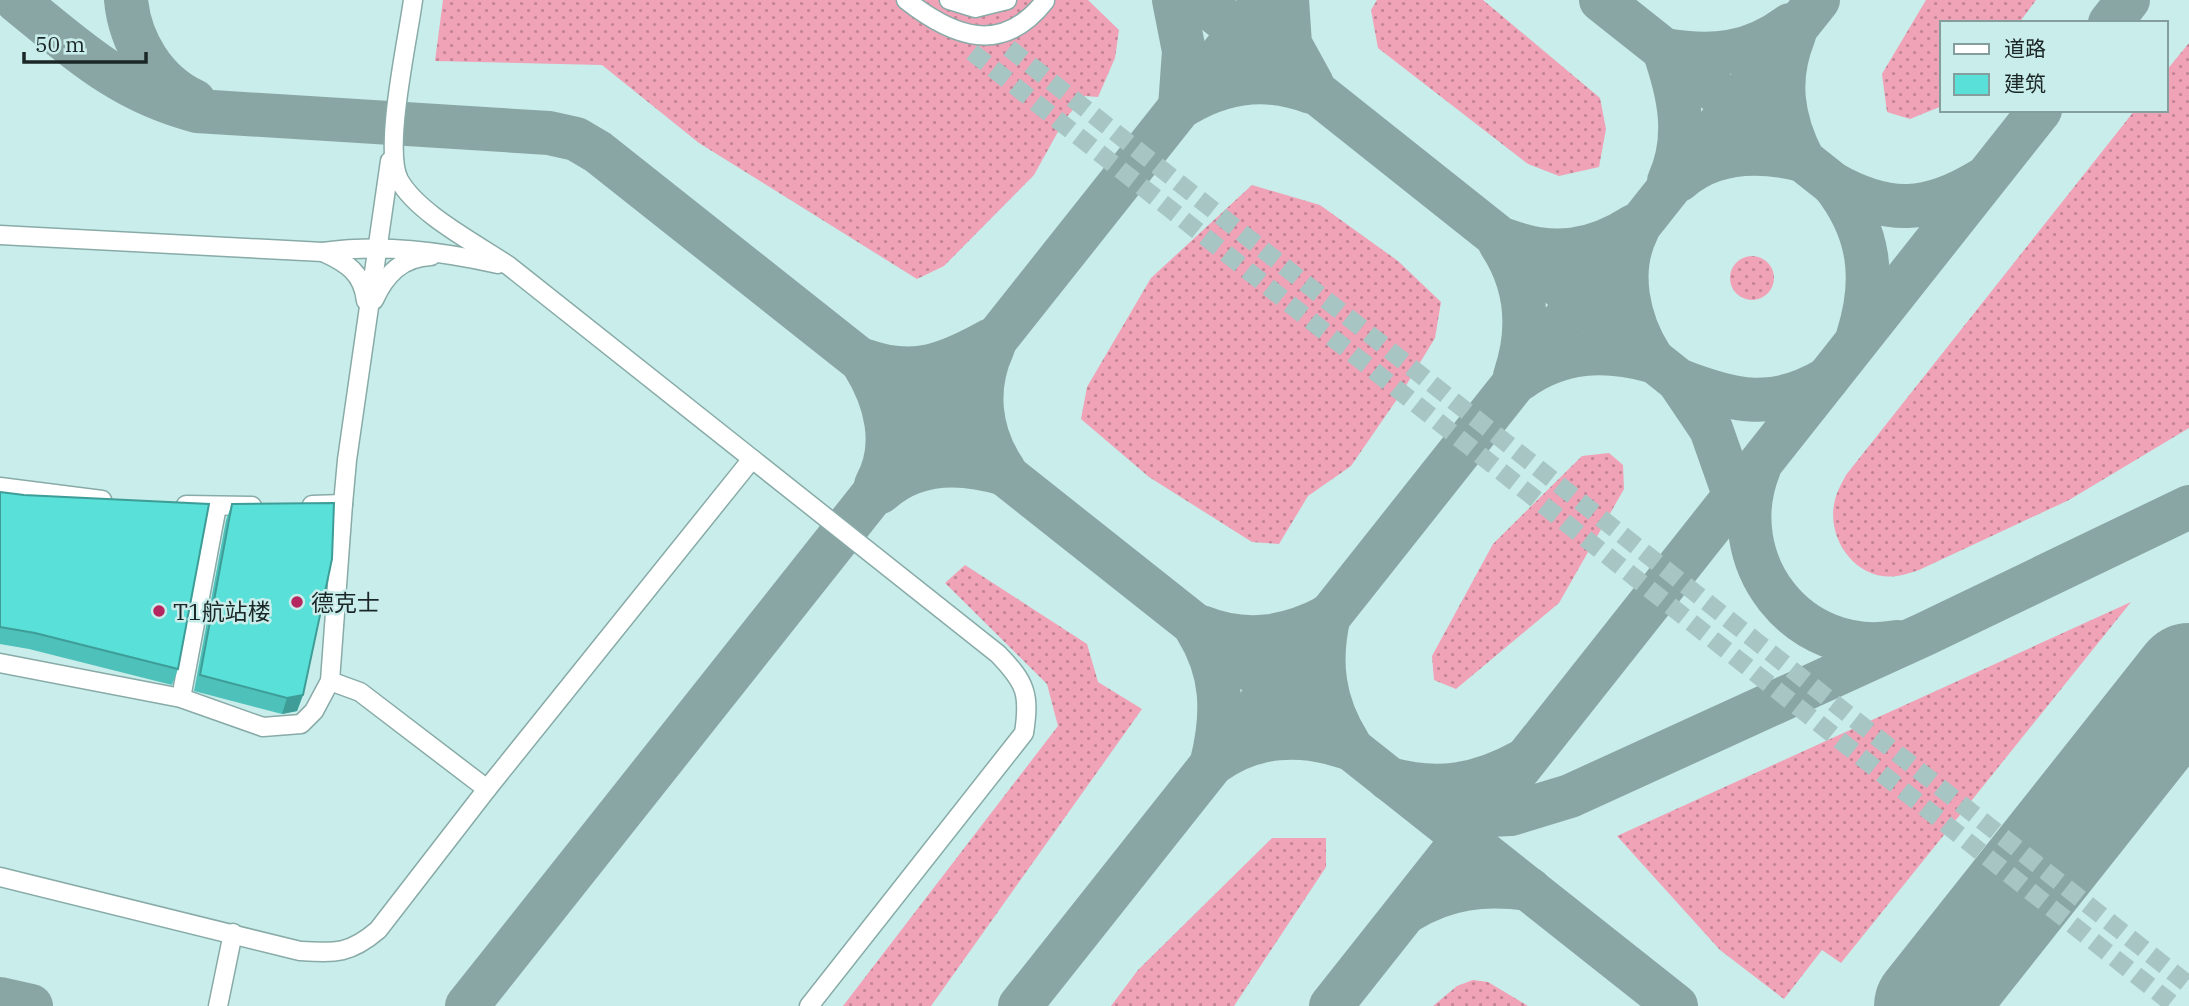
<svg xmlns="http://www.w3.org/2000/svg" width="2189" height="1006" font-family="'IBM Plex Serif','Noto Sans SC',serif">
  <defs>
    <pattern id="grass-dots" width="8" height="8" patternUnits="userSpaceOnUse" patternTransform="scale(1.75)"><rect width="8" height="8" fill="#f0a2b7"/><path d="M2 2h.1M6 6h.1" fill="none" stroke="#c28495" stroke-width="1.8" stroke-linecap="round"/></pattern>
  </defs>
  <rect width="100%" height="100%" fill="#c9edea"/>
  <g fill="url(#grass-dots)">
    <polygon points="443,0 1088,0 1119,30 1115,58 1098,97 1085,96 1065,119 1034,175 944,266 917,279 699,143 602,65 435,61"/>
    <polygon points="1377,0 1483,0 1600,98 1606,129 1599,167 1559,176 1528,164 1378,48 1371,10"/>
    <polygon points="1926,0 2036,0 2019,23 1942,23 1942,106 1910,119 1887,112 1882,74"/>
    <path d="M2189,43v385l-120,72 -150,70c-7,2 -15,5 -22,6 -41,6 -72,-38 -62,-76 2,-9 7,-17 11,-25l289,-365h31v-39z"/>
    <polygon points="1252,185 1320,205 1398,261 1441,302 1435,338 1402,392 1351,466 1308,496 1279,544 1252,542 1149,477 1081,419 1087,387 1151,278"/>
    <circle cx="1752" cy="278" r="22"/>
    <polygon points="1609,453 1623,465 1624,489 1559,603 1456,689 1434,680 1432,656 1493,544 1582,456"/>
    <polygon points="965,565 1087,644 1098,682 1142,709 931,1006 843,1006 1058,726 1047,684 945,583"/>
    <polygon points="2131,602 1841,963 1822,950 1784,999 1720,950 1617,836"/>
    <polygon points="1272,838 1326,838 1326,867 1234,1006 1111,1006 1138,970"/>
    <polygon points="1473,980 1488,982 1528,1006 1433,1006 1457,986"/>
  </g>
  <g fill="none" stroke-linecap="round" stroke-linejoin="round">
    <g stroke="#8aa6a4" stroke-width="44">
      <path d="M16,0c62,50 102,90 181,111l352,22 27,6 22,13 1078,854"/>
      <path d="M126,0c4,42 29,83 68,101"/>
      <polyline points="1174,0 1184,51 1180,107"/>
      <path d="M1200,0l478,380c56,22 95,31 149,-1"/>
      <polyline points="1287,0 1290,44 1312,84"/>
      <path d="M1601,0l232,184c55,31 95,29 149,-4"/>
      <polyline points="2110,23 2128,0"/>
      <path d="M1794,35c-18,44 -12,84 9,125"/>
      <path d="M1184,105c40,-24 83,-30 127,-13"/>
      <path d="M1679,180c35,-31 82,-30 124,-20"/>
      <path d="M1669,181c20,-44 10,-88 -5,-131 48,8 86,5 126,-25"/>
      <path d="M1833,184c37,47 43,95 25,152"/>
      <path d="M1637,231c-20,40 -9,90 14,126"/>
      <path d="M1508,241c45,17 86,11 126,-15"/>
      <path d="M1500,243c27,41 31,86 15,133"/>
      <path d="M993,347c-19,41 -14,86 11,123"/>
      <path d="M866,361c49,17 82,3 125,-21"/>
      <path d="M863,363c23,37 35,82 13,122"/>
      <path d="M1520,379c41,-29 84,-31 132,-18"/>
      <polyline points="1678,380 1711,429 1742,517"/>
      <path d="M1759,468c-37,93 38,192 139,174"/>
      <path d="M880,492c35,-32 82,-31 125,-18"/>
      <path d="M1329,615c-11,47 -6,88 20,129"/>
      <path d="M1201,627c45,18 86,11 128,-11"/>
      <path d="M1196,628c27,43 28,85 16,134"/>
      <path d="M1215,762c39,-28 86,-30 130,-15"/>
      <path d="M1389,779c49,13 89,7 134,-18"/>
      <polyline points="1467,816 1511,814 1570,796 1925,634 2189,507"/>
      <path d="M1408,911c38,-24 77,-28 121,-22"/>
      <polyline points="0,999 31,1006"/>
      <polyline points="467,1006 1265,0"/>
      <polyline points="1020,1006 1818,0"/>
      <polyline points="1331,1006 2040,110"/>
    </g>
    <polyline stroke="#8aa6a4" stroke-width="110" points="1929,1006 2189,678"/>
    <g stroke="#a6c5c3" stroke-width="18" stroke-dasharray="18 9" stroke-linecap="butt">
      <polyline points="1009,48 2189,985"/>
      <polyline points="972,52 2175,1006"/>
    </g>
    <defs>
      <g id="minor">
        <path d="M413,0c-5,39 -30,149 -14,180 19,34 78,64 110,86l489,388c28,29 32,40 26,79l-215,273"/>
        <path d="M906,0c47,37 96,56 139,1"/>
        <polyline points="949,0 975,8 1007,0"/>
        <path d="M0,235l323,17c60,-8 116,-1 175,12"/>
        <path d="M323,252c24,11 40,21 43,49"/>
        <path d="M374,300c11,-25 28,-43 57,-44"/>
        <polyline points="0,487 102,500"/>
        <polyline points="343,504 347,460 390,161"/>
        <polyline points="186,505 252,506"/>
        <polyline points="0,663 181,698 263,727 301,724 314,711 330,681 343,504 312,505"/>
        <polyline points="330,681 360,692 487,789"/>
        <polyline points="181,698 217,506"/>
        <path d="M0,877l300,74c36,2 50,3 78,-21l109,-141 265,-330"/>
        <polyline points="218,1006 233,933"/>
      </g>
    </defs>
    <use href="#minor" stroke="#88aba8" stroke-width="21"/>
    <use href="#minor" stroke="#fff" stroke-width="18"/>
  </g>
  <g fill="#4dc1ba">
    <polygon points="0,492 24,495 178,669 172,685 29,649 0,644"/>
    <polygon points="232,504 303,695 297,711 282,714 194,691 226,520"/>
  </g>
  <polygon fill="#3e9d97" points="303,695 297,711 282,714 287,698"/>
  <g fill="#59e0d8" stroke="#3e9d97" stroke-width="2">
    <polygon points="0,492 24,495 209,504 178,669 35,633 0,627"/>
    <polygon points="334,503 332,559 303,695 287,698 200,675 232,504"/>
  </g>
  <g fill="#b4275f" stroke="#c9edea" stroke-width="2.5">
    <circle cx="297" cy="602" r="7"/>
    <circle cx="159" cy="611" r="7"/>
  </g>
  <g text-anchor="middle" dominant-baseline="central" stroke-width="5" stroke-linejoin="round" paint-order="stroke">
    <g font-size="23" fill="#1a2726" stroke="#c9edea" text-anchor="start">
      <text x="311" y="602">德克士</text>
      <text x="173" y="611">T1航站楼</text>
    </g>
  </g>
  <rect x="1940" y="21" width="228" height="91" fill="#c9edea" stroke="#839e9c" stroke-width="2"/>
  <rect x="1954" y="44" width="35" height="10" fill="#ffffff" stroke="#839e9c" stroke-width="2"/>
  <text x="2004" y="56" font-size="21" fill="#1a2726">道路</text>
  <rect x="1954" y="74" width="35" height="21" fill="#59e0d8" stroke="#839e9c" stroke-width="2"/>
  <text x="2004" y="91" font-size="21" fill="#1a2726">建筑</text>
  <path d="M24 52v10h122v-10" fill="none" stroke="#1a2726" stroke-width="3.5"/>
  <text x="35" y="52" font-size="21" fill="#1a2726" stroke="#c9edea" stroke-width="5" paint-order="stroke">50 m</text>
</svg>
